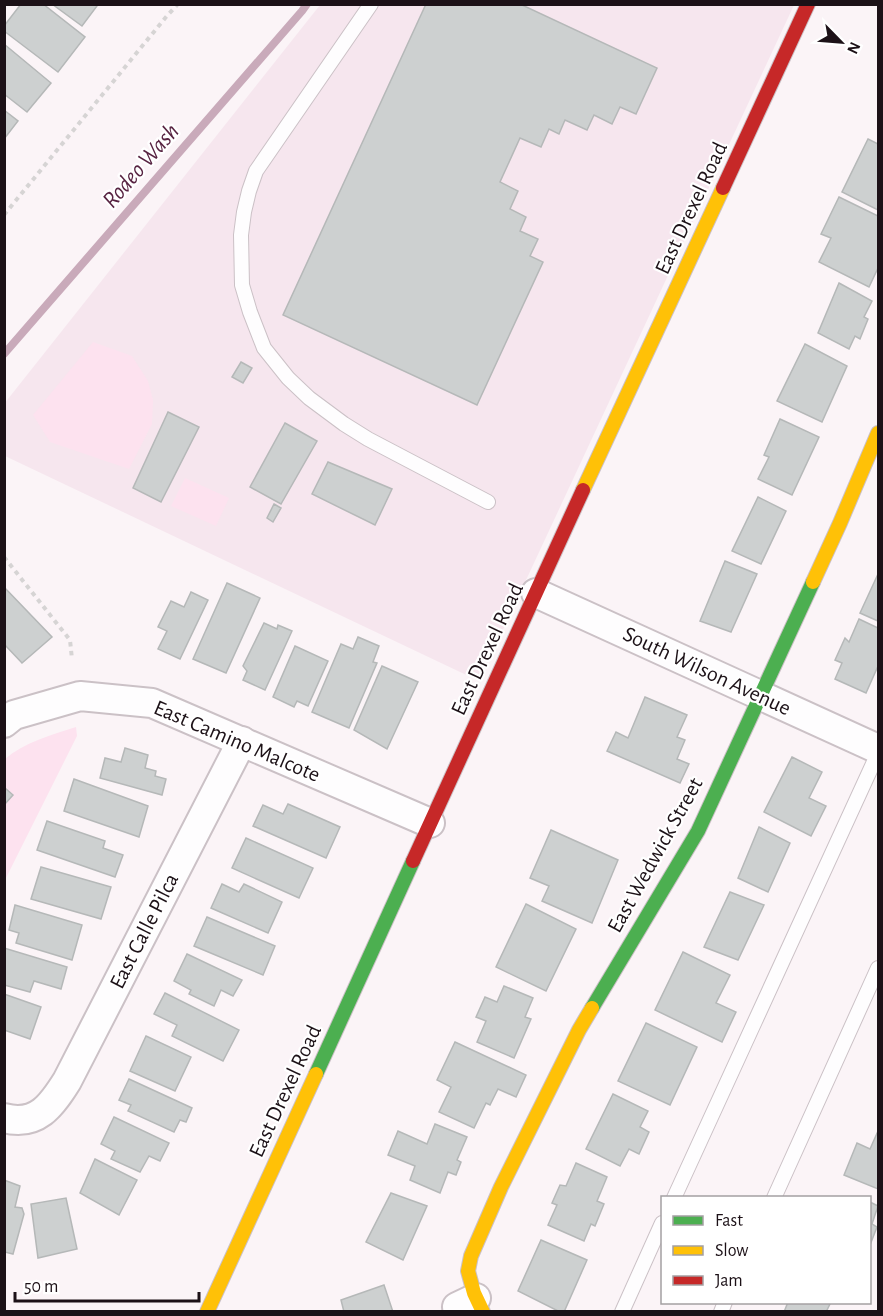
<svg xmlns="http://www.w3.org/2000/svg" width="883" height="1316" font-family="'Alegreya Sans',sans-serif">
  <rect width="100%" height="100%" fill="#fbf4f7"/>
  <polygon fill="#f6e6ee" points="320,5 794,5 479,681 5,456 4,404"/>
  <g fill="#fde2ef">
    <polygon points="93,342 132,356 148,381 153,400 152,424 129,469 50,442 33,415"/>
    <polygon points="185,478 229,498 216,526 171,506"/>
    <path d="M76,727l1,9 -72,144v-121c20,-17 46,-24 71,-32z"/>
  </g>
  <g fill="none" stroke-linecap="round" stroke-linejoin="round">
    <polyline stroke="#c9aaba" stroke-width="8" points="4,354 302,11 307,4"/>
  </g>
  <g fill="#cdd0d0" stroke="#b5b8b8" stroke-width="1.5">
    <polygon points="21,4 43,4 85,37 58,72 4,31 4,26"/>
    <polygon points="52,4 96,4 97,6 82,26"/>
    <polygon points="426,4 520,4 657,68 636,114 620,107 612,124 594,115 587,130 565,120 559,134 549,129 541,147 520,138 500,182 518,191 510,209 526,217 520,231 538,239 530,256 543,262 477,405 283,315"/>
    <polygon points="4,44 51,83 27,112 4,94"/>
    <polygon points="4,110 18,121 4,139"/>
    <polygon points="868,139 878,144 878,210 842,192"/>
    <polygon points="839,197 878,216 878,268 869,287 819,262 831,238 821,234"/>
    <polygon points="839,283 872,301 864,317 868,319 860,339 855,336 849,349 818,333"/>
    <polygon points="805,344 847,366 822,422 777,401"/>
    <polygon points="241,362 252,368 243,383 232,377"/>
    <polygon points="168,412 199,427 161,502 133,488"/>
    <polygon points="780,419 819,437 792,495 758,479 769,457 764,455"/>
    <polygon points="285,423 317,441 281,504 250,487"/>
    <polygon points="328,462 392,489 375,525 312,494"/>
    <polygon points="758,497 786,511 761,564 732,551"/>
    <polygon points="274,504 281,508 273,522 267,518"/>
    <polygon points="725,561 757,574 731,632 700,621"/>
    <polygon points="878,574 878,621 860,613"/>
    <polygon points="227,583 260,598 226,673 193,659"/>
    <polygon points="4,587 52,637 22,663 4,644"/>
    <polygon points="191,592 208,600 180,659 158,649 167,631 158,627 171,601 184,607"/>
    <polygon points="859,619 878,628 878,666 866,693 835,679 842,663 835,660 845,638 849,642"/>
    <polygon points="264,623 277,629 278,625 292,631 265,690 243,680 247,671 243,666"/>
    <polygon points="358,637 379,646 373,662 377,663 349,728 312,712 341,644 353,649"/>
    <polygon points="295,646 328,661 308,706 297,701 294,707 273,697"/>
    <polygon points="382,666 418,682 387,749 354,730"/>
    <polygon points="645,697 687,715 677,737 685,740 677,759 689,764 680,783 607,751 616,732 628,738"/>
    <polygon points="125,748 148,755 145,768 156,771 155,776 166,779 162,795 100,778 105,758 121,762"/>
    <polygon points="792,757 822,772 809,798 826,806 811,836 764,812"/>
    <polygon points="74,779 148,806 139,837 64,811"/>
    <polygon points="5,788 13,795 4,805 4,789"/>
    <polygon points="288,804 340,827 326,858 253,826 263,805 283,814"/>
    <polygon points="47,821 105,841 103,848 123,855 115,877 37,850"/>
    <polygon points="759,827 790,843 768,892 738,878"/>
    <polygon points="551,830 618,860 592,923 542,901 549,886 530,878"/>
    <polygon points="246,838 313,868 299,898 232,868"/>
    <polygon points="41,867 111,887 101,919 31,899"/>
    <polygon points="222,884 239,892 244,884 282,902 268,933 211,908"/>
    <polygon points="730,892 764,905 738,960 704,947"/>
    <polygon points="526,904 576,929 546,991 496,967"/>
    <polygon points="15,905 82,925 72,960 16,943 19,933 9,930"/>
    <polygon points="207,917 275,946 263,975 194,946"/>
    <polygon points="4,948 67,967 61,989 34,981 30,992 4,985"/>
    <polygon points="683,952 730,975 716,1003 736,1012 722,1042 655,1010"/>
    <polygon points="187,954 242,980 233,996 221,990 214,1006 189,994 191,990 174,981"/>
    <polygon points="504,986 533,998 525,1017 531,1019 514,1058 477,1042 486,1021 476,1017 485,997 497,1002"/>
    <polygon points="165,993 239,1030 223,1061 172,1036 177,1025 154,1014"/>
    <polygon points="4,994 41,1007 30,1039 4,1030"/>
    <polygon points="646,1023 697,1047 670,1105 618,1081"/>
    <polygon points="146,1036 191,1057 175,1091 130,1071"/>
    <polygon points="455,1042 526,1075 516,1097 498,1089 490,1105 486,1103 474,1128 439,1112 451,1087 437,1080"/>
    <polygon points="129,1079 192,1108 186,1122 180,1120 174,1132 128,1111 131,1105 119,1100"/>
    <polygon points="613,1094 648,1111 640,1127 649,1132 639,1154 629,1149 620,1166 586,1149"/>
    <polygon points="114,1117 169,1143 160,1161 149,1156 140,1172 111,1159 115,1151 101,1144"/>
    <polygon points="435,1124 467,1137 457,1160 461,1162 456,1175 448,1172 440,1193 410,1180 415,1166 388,1155 398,1131 427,1144"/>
    <polygon points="878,1131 878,1189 844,1175 857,1143 870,1149"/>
    <polygon points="95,1159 137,1180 119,1215 80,1193"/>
    <polygon points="576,1163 607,1177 597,1201 604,1204 595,1226 591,1224 584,1241 548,1225 557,1205 552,1203 560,1185 566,1186"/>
    <polygon points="4,1180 20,1186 15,1207 22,1208 24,1214 13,1254 5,1252 4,1254"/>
    <polygon points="391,1193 427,1206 403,1260 366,1242"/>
    <polygon points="66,1198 77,1249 38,1258 31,1204"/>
    <polygon points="870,1202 878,1206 872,1224 877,1227 870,1245"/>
    <polygon points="541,1240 587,1260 564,1312 560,1312 518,1291"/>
    <polygon points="384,1285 393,1312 344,1312 341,1300"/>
    <polygon points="788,1302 831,1302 826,1312 784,1312"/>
  </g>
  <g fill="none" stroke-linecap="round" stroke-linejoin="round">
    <defs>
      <g id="lane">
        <polyline points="371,4 256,171 249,191 244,212 241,235 242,285 250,312 264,348 288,378 309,398 344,424 368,439 488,502"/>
        <polyline points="674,1198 878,753"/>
        <polyline points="774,1198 878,968"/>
        <polyline points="622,1312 662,1223"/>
        <polyline points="721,1312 725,1302"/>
      </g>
      <g id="street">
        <polyline points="536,593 878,749"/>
        <polyline points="4,723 14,715 80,696 152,703 430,823"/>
        <path d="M4,1118c33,9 48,-13 63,-37l175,-340"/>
        <polyline points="457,1307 476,1298"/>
      </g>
      <g id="fast">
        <polyline points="592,1008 698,831 813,582"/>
        <polyline points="316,1074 413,861"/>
      </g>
      <g id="slow">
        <polyline points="583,490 723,188"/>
        <polyline points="813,582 840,523 878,433"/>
        <polyline points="207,1312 316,1074"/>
        <polyline points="483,1312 474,1293 468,1271 471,1256 501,1187 579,1030 592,1008"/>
      </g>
      <g id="jam">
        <polyline points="723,188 808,4"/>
        <polyline points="413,861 583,490"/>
      </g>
    </defs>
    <use href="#lane" stroke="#cbc1c6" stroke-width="16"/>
    <use href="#street" stroke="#cbc1c6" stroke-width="32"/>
    <use href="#fast" stroke="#cbc1c6" stroke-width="16"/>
    <use href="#slow" stroke="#cbc1c6" stroke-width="16"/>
    <use href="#jam" stroke="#cbc1c6" stroke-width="16"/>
    <g stroke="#d6d4d4" stroke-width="4" stroke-dasharray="4.5 4.5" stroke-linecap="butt">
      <polyline points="4,215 166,17 178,4"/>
      <polyline points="4,557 70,640 72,659"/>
    </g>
    <use href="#lane" stroke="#fefdfe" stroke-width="14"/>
    <use href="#street" stroke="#fefdfe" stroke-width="28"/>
    <use href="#fast" stroke="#4caf50" stroke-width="14"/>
    <use href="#slow" stroke="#ffc107" stroke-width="14"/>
    <use href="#jam" stroke="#c62828" stroke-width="14"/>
  </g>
  <g text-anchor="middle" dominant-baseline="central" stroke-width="4.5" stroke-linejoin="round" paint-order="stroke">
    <g font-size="22" fill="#1c1117" stroke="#fff">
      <text transform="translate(691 208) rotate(-65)">East Drexel Road</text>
      <text transform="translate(487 649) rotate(-65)">East Drexel Road</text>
      <text transform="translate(707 671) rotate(25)">South Wilson Avenue</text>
      <text transform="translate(237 741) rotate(23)">East Camino Malcote</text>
      <text transform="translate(655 855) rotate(-61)">East Wedwick Street</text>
      <text transform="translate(144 931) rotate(-63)">East Calle Pilca</text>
      <text transform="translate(285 1091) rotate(-65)">East Drexel Road</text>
    </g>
    <g font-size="24" font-style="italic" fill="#582442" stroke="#fff">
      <text transform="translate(141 166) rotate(-49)">Rodeo Wash</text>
    </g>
  </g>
  <rect width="883" height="1316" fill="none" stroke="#1c1117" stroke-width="12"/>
  <rect x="661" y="1196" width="210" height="108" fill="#ffffff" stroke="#a4a0a2" stroke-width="1.5"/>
  <rect x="673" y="1216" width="30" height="9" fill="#4caf50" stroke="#a4a0a2" stroke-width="1.5"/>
  <text x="715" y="1226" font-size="18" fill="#1c1117">Fast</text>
  <rect x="673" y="1246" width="30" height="9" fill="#ffc107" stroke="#a4a0a2" stroke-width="1.5"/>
  <text x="715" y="1256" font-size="18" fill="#1c1117">Slow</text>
  <rect x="673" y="1276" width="30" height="9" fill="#c62828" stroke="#a4a0a2" stroke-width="1.5"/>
  <text x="715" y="1286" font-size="18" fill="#1c1117">Jam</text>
  <g transform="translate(841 42) rotate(115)" stroke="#ffffff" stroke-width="4.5" paint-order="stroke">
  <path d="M0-4.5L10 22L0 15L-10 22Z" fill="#1c1117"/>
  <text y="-9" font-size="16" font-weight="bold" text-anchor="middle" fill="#1c1117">N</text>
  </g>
  <path d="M15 1292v9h184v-9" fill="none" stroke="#1c1117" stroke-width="3"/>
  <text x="24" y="1292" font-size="18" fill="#1c1117" stroke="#ffffff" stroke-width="4.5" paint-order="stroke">50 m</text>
</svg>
